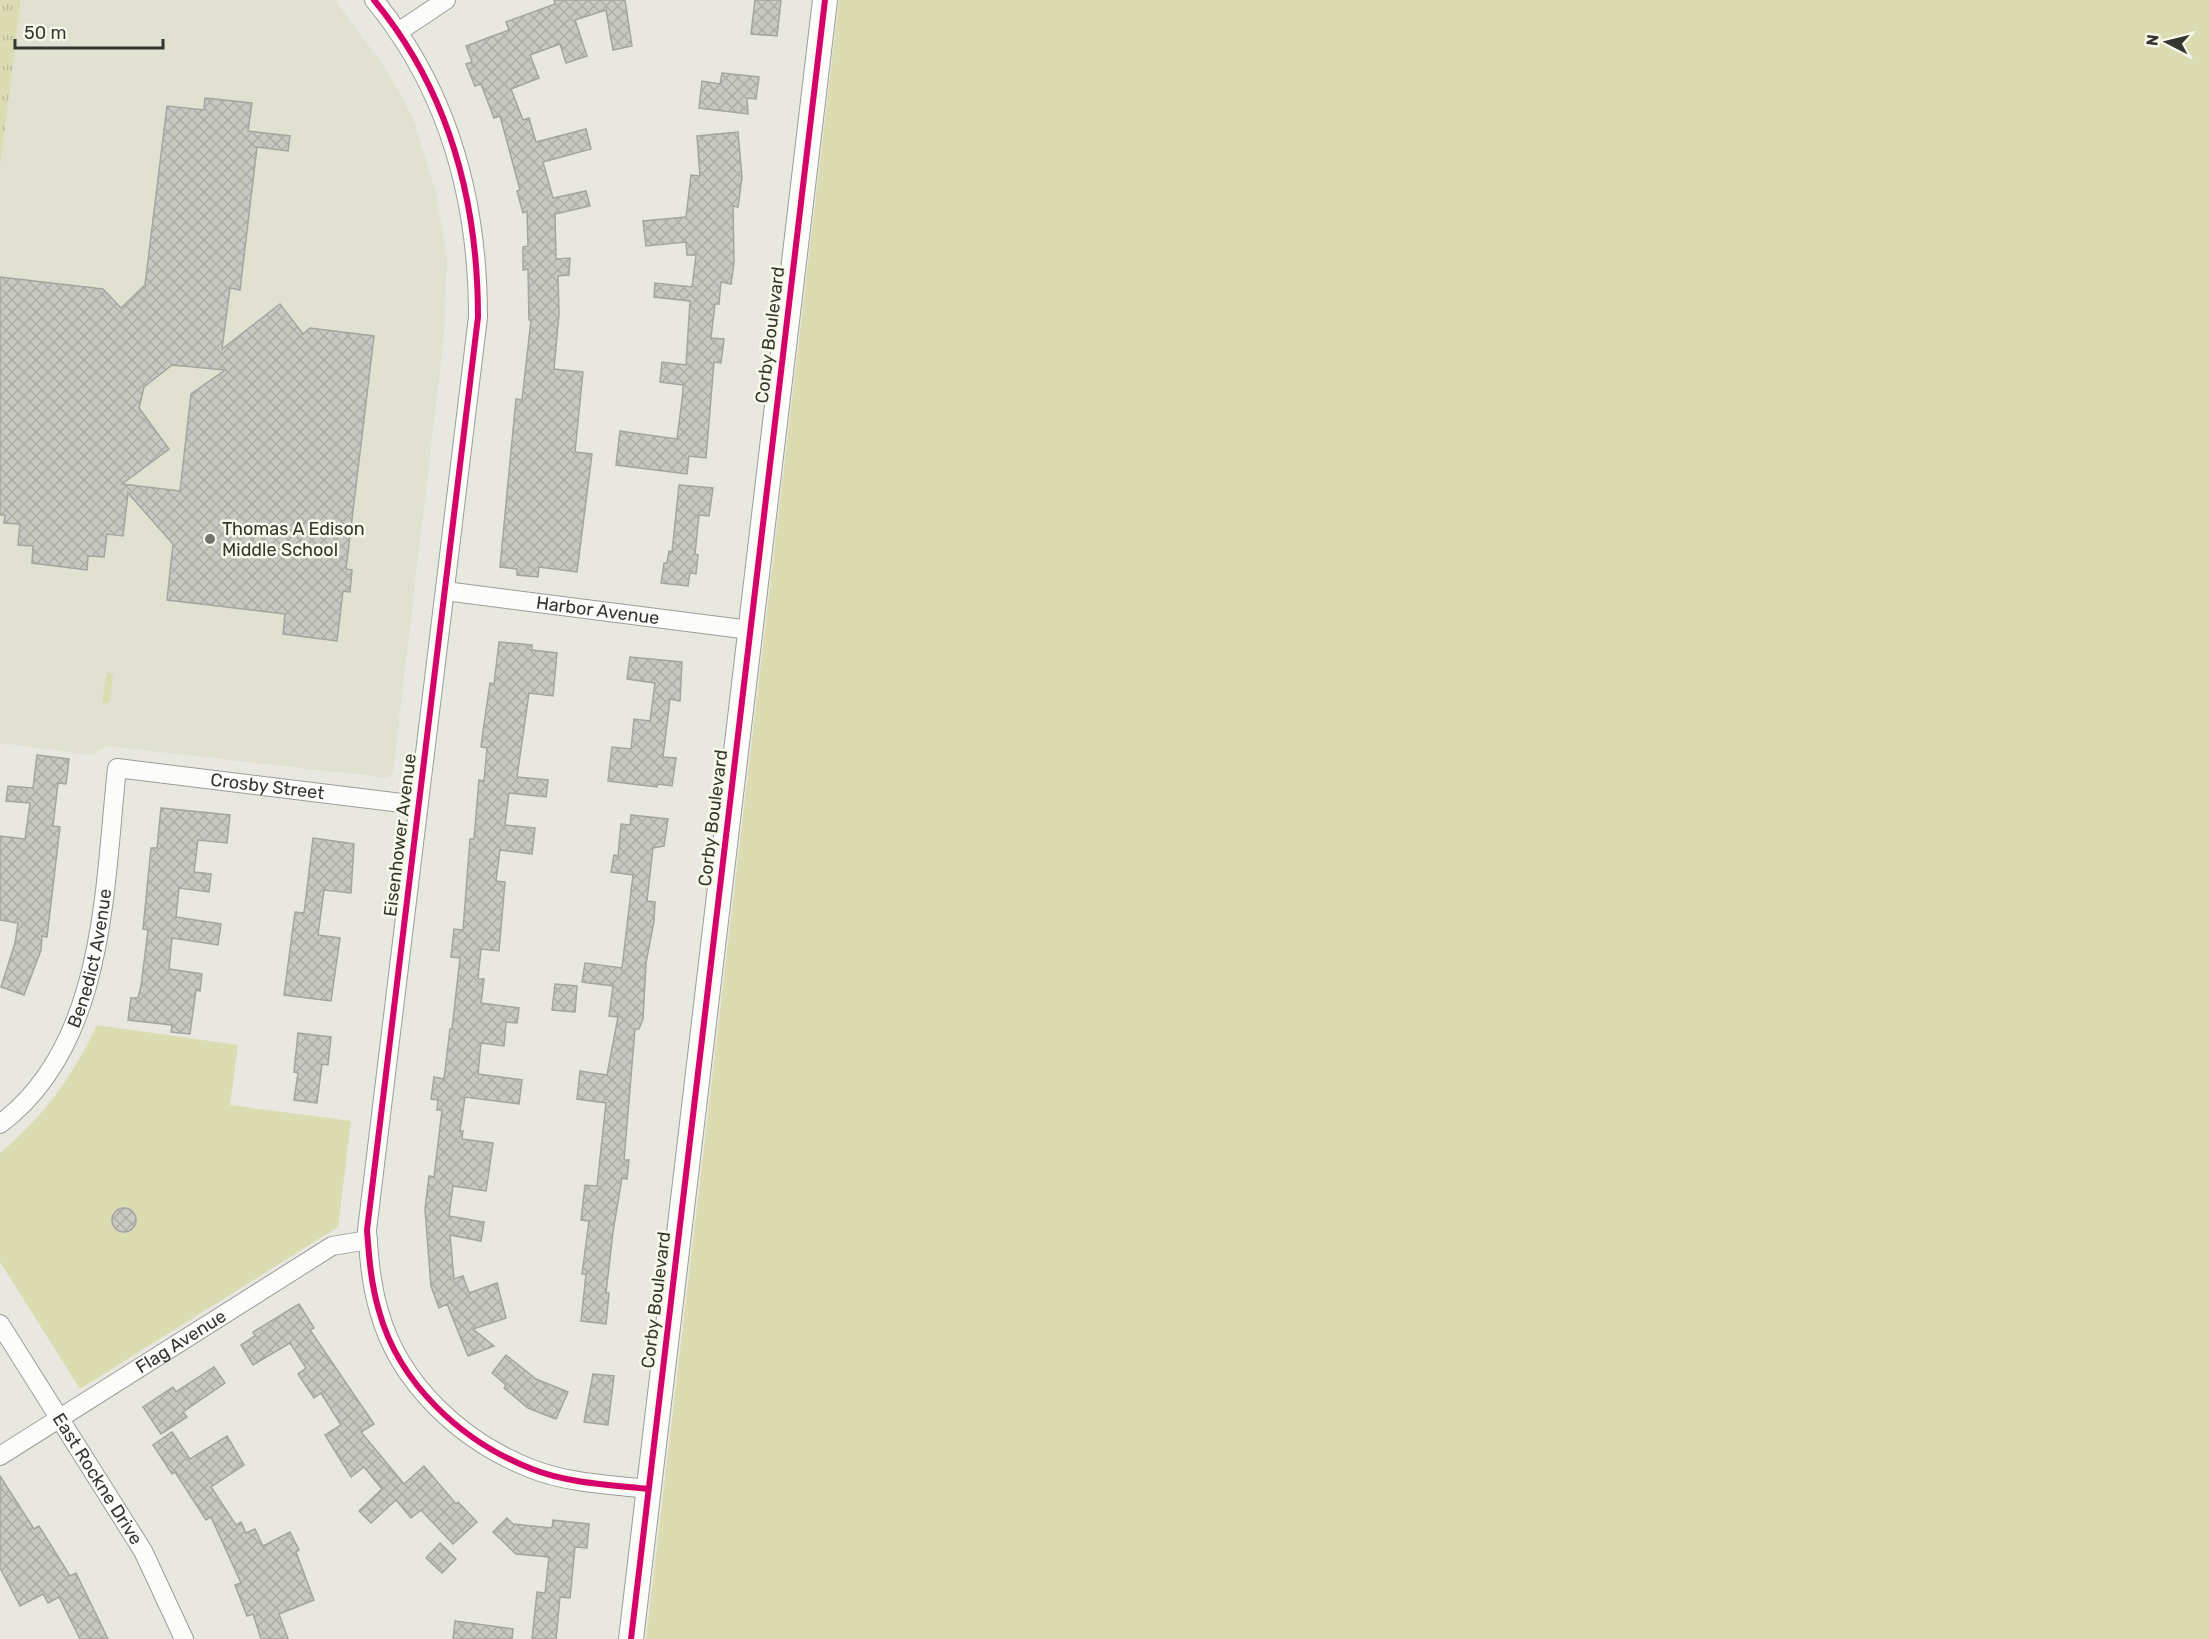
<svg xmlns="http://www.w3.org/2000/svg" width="2209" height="1639" font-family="Rubik,sans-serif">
  <defs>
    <pattern id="park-tufts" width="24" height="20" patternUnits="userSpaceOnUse" patternTransform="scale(1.5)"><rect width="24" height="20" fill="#dcdcb3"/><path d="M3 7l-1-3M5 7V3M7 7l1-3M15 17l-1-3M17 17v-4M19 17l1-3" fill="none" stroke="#bdbd9a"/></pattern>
    <pattern id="building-cross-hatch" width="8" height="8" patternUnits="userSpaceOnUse" patternTransform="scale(1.5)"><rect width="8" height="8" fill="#c9c9c3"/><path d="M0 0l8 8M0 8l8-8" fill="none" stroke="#adada8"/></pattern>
  </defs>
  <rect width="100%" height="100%" fill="#e8e8e0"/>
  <polygon fill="#e0e1d1" points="21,0 335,0 388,72 413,118 436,192 447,257 444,336 393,772 389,778 107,746 92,755 0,743 0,168"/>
  <g fill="#dcdcb3">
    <polygon points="839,0 2209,0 2209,1639 646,1639"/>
    <polygon points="107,672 113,675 110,702 104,704 102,702"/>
    <path d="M97,1025l141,20 -8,60 121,16 -13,106 -258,162 -80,-127v-109c43,-36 73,-77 97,-128z"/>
  </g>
  <polygon fill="url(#park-tufts)" points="0,0 21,0 0,168"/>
  <g fill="url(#building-cross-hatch)" stroke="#a5a59f" stroke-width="1.5" fill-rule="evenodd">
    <polygon points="554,0 625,0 632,46 613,50 606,10 575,20 587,56 566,63 560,44 530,55 539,78 511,89 523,120 529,118 536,142 586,129 591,149 543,162 553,198 586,191 590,206 555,214 556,259 570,258 569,275 558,276 559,314 554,369 583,372 575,452 592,454 577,572 539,567 538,577 517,575 517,569 500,567 516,399 522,400 531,320 529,320 528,269 523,270 523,247 528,246 527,211 523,213 517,191 520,190 500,116 494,118 481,84 475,86 466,64 472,62 466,46 509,30 506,22 555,4"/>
    <polygon points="755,0 781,0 777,36 751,34"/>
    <polygon points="722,73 759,77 756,99 747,98 748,114 699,108 702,81 720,84"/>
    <path d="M205,98l47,5 -4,28 42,5 -2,15 -31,-4 -17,143 -10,-2 -8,61 58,-45 23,30 7,-6 64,8 -28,233 6,1 -2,22 -7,-1 -6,50 -54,-7 2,-20 -118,-14 6,-56 -45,-51 -5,43 -16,-2 -3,23 -16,-1 -1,14 -55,-7 1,-17 -15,-1 2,-21 -16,-1 1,-8h-5v-238l103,12 18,19 24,-23 22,-179 37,4zM172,365l53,5 -34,24 -11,97 -58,-7 47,-35 -30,-41 5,-21z"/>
    <polygon points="738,132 742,177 738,207 733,206 734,263 731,284 721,282 719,304 715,304 711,338 724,339 721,363 714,362 706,458 689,456 687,474 616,465 620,431 677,439 683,392 683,385 660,382 662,362 686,365 690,301 654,297 655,283 692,287 696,255 687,255 686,242 646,246 643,221 686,217 691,175 700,176 697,136"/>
    <polygon points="679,485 713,488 709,516 699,515 695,554 698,555 696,574 690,573 688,586 661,583 664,563 667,563 669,551 672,552"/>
    <polygon points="499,642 532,645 532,650 557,653 553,696 529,693 517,777 548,780 546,797 509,793 505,825 535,828 532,854 500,850 496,881 505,882 499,951 481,949 478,979 484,979 481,1003 519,1008 517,1023 506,1022 504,1046 481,1043 478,1074 522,1080 519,1104 465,1097 460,1131 463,1131 462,1139 493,1143 486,1191 453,1186 449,1216 484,1222 481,1241 450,1235 454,1279 463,1276 469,1293 497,1283 506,1318 473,1329 494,1346 468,1356 447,1304 439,1308 431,1286 425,1209 429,1176 434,1177 442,1110 437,1110 438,1100 431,1099 434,1077 444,1079 450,1029 452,1029 460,958 451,957 454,929 463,930 470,839 474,839 479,780 484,781 487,748 481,747 483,731 490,683 494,684"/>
    <polygon points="630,657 682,662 680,701 670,699 663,757 676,758 672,786 658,784 657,787 608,781 612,747 631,749 634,719 650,721 655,683 627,679"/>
    <polygon points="37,755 69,759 66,784 58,783 53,826 60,827 47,937 42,936 41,950 24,995 1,987 15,943 18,923 0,920 0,836 25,839 30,803 6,801 8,786 33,788"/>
    <polygon points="161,808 230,815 227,843 198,840 194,872 211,874 209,892 179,888 176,917 221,924 218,945 172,938 169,969 202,974 200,991 196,990 190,1034 171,1032 172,1025 128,1020 131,998 138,998 141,986 148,930 143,929 151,848 157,848"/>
    <polygon points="631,815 668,819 664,846 653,848 647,901 655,902 654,921 646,963 643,1019 639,1029 635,1029 624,1160 629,1160 627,1179 622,1178 613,1232 606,1293 609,1293 606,1324 581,1321 586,1274 582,1274 589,1221 581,1220 585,1185 597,1186 606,1103 577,1099 580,1071 607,1075 618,1017 609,1016 613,986 582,982 585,963 622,968 633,875 611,872 614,855 618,856 621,824 630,825"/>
    <polygon points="313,838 354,844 351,893 324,890 318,935 340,938 331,1001 284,995 295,912 304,913"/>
    <polygon points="555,984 577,986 575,1012 552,1010"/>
    <polygon points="298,1033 331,1037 328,1065 322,1064 317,1103 294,1100 298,1073 294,1072"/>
    <circle cx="124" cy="1220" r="12"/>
    <polygon points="299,1304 314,1328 310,1330 374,1424 361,1432 404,1484 424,1466 456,1504 458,1502 477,1522 453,1544 421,1510 411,1518 396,1500 371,1523 359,1511 382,1489 364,1467 351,1477 325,1435 341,1425 321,1393 314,1398 298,1374 306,1368 290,1343 253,1365 241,1345 255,1336 253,1332"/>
    <polygon points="506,1355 536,1379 568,1392 556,1419 528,1408 504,1388 506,1385 492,1373"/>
    <polygon points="214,1367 225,1383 183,1412 187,1417 161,1434 143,1407 173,1387 176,1392"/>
    <polygon points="593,1374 614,1376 608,1425 584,1422"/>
    <polygon points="172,1432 190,1459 227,1436 244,1465 211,1487 236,1525 241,1522 246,1533 255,1529 263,1546 290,1532 299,1550 296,1552 314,1600 279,1614 288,1639 261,1639 253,1614 247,1616 235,1585 241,1583 211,1517 206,1520 175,1472 172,1474 153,1445"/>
    <polygon points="0,1476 34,1529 39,1526 70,1576 76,1573 108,1639 80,1639 59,1597 48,1603 43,1594 20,1606 0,1568"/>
    <polygon points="507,1518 513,1524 552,1528 553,1520 589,1524 587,1548 575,1547 570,1598 560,1597 556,1639 532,1639 537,1592 545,1593 549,1557 516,1554 493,1532"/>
    <polygon points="440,1543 456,1559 442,1573 426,1558"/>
    <polygon points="455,1621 513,1629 512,1639 453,1639"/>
  </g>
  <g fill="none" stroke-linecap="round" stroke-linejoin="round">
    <defs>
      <g id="minor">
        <path d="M374,0c75,91 104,201 104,317l-111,913c2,27 4,54 12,81 20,73 83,131 153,158 35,14 79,16 116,20"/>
        <polyline points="398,32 446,0"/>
        <path id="s1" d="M445,591l305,39"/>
        <path id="s2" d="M0,1124c106,-79 104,-237 117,-356l301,37"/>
        <path id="s3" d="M0,1324l143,227 41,88"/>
        <path id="s4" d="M0,1456l332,-210 36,-6"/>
      </g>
      <polyline id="tertiary" points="631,1639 825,0"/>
    </defs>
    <use href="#minor" stroke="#9d9d97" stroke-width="20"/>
    <use href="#tertiary" stroke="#9d9d97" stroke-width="26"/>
    <use href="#minor" stroke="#fcfcfa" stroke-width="18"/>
    <use href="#tertiary" stroke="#fcfcfa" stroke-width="24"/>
    <defs>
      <g id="cycleway">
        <path d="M374,0c75,91 104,201 104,317l-111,913c2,27 4,54 12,81 20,73 83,131 153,158 35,14 79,16 116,20"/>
        <polyline points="631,1639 825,0"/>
      </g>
    </defs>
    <use href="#cycleway" stroke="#f9f9eb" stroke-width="10"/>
    <use href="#cycleway" stroke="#d6006c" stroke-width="6"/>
  </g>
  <circle fill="#74746e" stroke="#f9f9eb" stroke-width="2" cx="210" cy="539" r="6"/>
  <g text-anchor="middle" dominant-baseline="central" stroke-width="5" stroke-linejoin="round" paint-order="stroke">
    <g font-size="18" fill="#353630" stroke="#f9f9eb">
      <text transform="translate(770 335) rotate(-83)">Corby Boulevard</text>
      <text stroke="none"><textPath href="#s1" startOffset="154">Harbor Avenue</textPath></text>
      <text stroke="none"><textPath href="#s2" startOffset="538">Crosby Street</textPath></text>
      <text transform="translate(713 818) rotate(-83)">Corby Boulevard</text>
      <text transform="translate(400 835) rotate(-83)">Eisenhower Avenue</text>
      <text stroke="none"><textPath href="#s2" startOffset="194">Benedict Avenue</textPath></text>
      <text transform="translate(656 1300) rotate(-83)">Corby Boulevard</text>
      <text stroke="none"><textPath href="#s4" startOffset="214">Flag Avenue</textPath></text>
      <text stroke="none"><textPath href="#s3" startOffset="183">East Rockne Drive</textPath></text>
    </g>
    <g font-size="18" fill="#353630" stroke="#f9f9eb" text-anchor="start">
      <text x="222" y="529">Thomas A Edison<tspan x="222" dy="21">Middle School</tspan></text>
    </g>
  </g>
  <g transform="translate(2167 42) rotate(277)" stroke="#f9f9eb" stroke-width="4.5" paint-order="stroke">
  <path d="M0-4.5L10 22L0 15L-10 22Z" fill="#353630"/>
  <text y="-9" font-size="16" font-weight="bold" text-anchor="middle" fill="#353630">N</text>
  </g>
  <path d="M15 39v9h148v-9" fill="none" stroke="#353630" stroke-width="3"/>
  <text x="24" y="39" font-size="18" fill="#353630" stroke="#f9f9eb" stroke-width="4.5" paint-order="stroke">50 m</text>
</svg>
